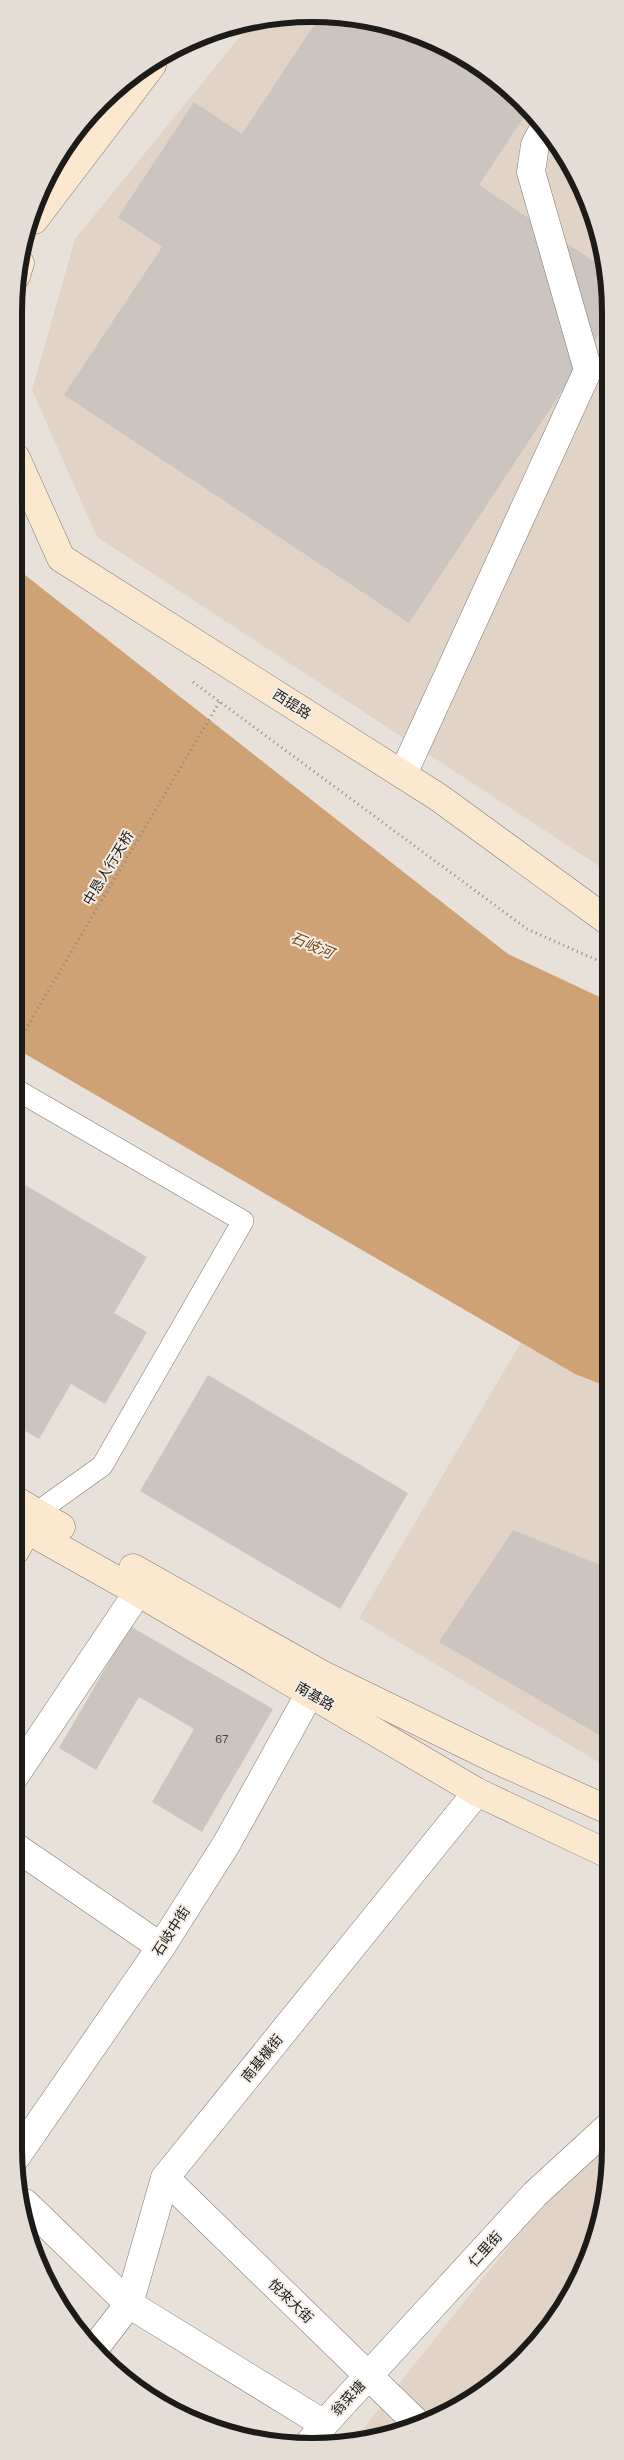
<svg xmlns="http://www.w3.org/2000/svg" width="624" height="2460" font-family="'Public Sans','Noto Sans SC',sans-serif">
  <rect width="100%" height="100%" fill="#e8e1da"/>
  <g fill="#e1d4c7">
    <polygon points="351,16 444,45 523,101 580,180 608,273 608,872 97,537 32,390 75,239 251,23"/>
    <polygon points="521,1342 575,1374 608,1387 608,1768 359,1618"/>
    <polygon points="591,2143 608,2160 608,2187 570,2297 494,2384 389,2436 355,2439"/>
  </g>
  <polygon fill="#cea275" points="16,568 508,954 608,1001 608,1387 575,1374 15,1048"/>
  <g fill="#ccc5bf">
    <polygon points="351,16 444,45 523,101 529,109 479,185 607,270 608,273 608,321 409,623 64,395 162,247 118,217 194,102 242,134 318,19"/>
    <polygon points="15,1179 147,1257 114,1313 147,1332 105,1404 71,1384 39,1439 15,1425"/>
    <polygon points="208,1375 408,1493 340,1609 140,1491"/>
    <polygon points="513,1530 608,1568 608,1740 439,1642"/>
    <polygon points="130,1626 273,1709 202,1832 152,1802 194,1729 139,1697 96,1770 59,1748"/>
  </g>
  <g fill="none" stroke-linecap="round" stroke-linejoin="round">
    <defs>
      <polyline id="lane" points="15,1089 243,1221 102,1466 36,1513"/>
      <g id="street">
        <polyline points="403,774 588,370 531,172 535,145 543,130"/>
        <polyline points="14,1777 138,1592"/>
        <polyline points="14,1846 161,1947"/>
        <polyline points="16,2157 161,1947 227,1843 310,1693"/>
        <polyline points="165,2178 417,2423"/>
        <polyline points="25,2203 129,2304 324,2424"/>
        <polyline points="94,2349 129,2304 165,2178 477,1792"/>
        <polyline points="309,2444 324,2424 535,2194 608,2127"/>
      </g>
      <g id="secondary">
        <polyline points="34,220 152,65"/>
        <polyline points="16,276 20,263"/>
        <polyline points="16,458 61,558 438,797 608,921"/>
        <polyline points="15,1500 61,1527"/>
        <polyline points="15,1523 138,1592 477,1792 608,1854"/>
        <polyline points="15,1551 36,1515"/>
        <polyline points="133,1568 321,1674 497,1760 608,1810"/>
      </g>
    </defs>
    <use href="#lane" stroke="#7f7972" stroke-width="22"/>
    <use href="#street" stroke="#7f7972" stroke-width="29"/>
    <use href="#secondary" stroke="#7f7972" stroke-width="29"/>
    <g stroke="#8c8782" stroke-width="3" stroke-dasharray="1 4" stroke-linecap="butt">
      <polyline points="193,682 527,929 608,965"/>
      <polyline points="15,1047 220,701"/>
    </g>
    <use href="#lane" stroke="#fff" stroke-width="21"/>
    <use href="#street" stroke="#fff" stroke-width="28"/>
    <use href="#secondary" stroke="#fce7cf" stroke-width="28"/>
  </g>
  <g text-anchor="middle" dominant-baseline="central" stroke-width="4" stroke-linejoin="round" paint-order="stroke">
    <g font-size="11" fill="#494642">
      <text x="222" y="1739">67</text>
    </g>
    <g font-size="14" fill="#1d1b18" stroke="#f5eee7">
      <text transform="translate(292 704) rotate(32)">西提路</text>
      <text transform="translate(108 868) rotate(-59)">中恳人行天桥</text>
      <text transform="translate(315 1696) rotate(30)">南基路</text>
      <text transform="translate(171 1931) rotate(-57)">石岐中街</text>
      <text transform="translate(262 2058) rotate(-51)">南基橫街</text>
      <text transform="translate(485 2249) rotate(-48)">仁里街</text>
      <text transform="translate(291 2301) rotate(44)">悅來大街</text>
      <text transform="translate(348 2398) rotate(-47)">翁菜塘</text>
    </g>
    <g font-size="15" font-style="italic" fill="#754a16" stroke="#f5eee7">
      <text transform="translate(312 945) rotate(23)">石岐河</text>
    </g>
  </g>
  <path d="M0 0H624V2460H0ZM312 22H312A290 290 0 0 1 602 312V2148A290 290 0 0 1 312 2438H312A290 290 0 0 1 22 2148V312A290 290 0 0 1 312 22Z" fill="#e4ddd6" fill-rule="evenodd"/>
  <path fill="none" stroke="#1d1b18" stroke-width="6" d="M312 22H312A290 290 0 0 1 602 312V2148A290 290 0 0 1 312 2438H312A290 290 0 0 1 22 2148V312A290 290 0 0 1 312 22Z"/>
</svg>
